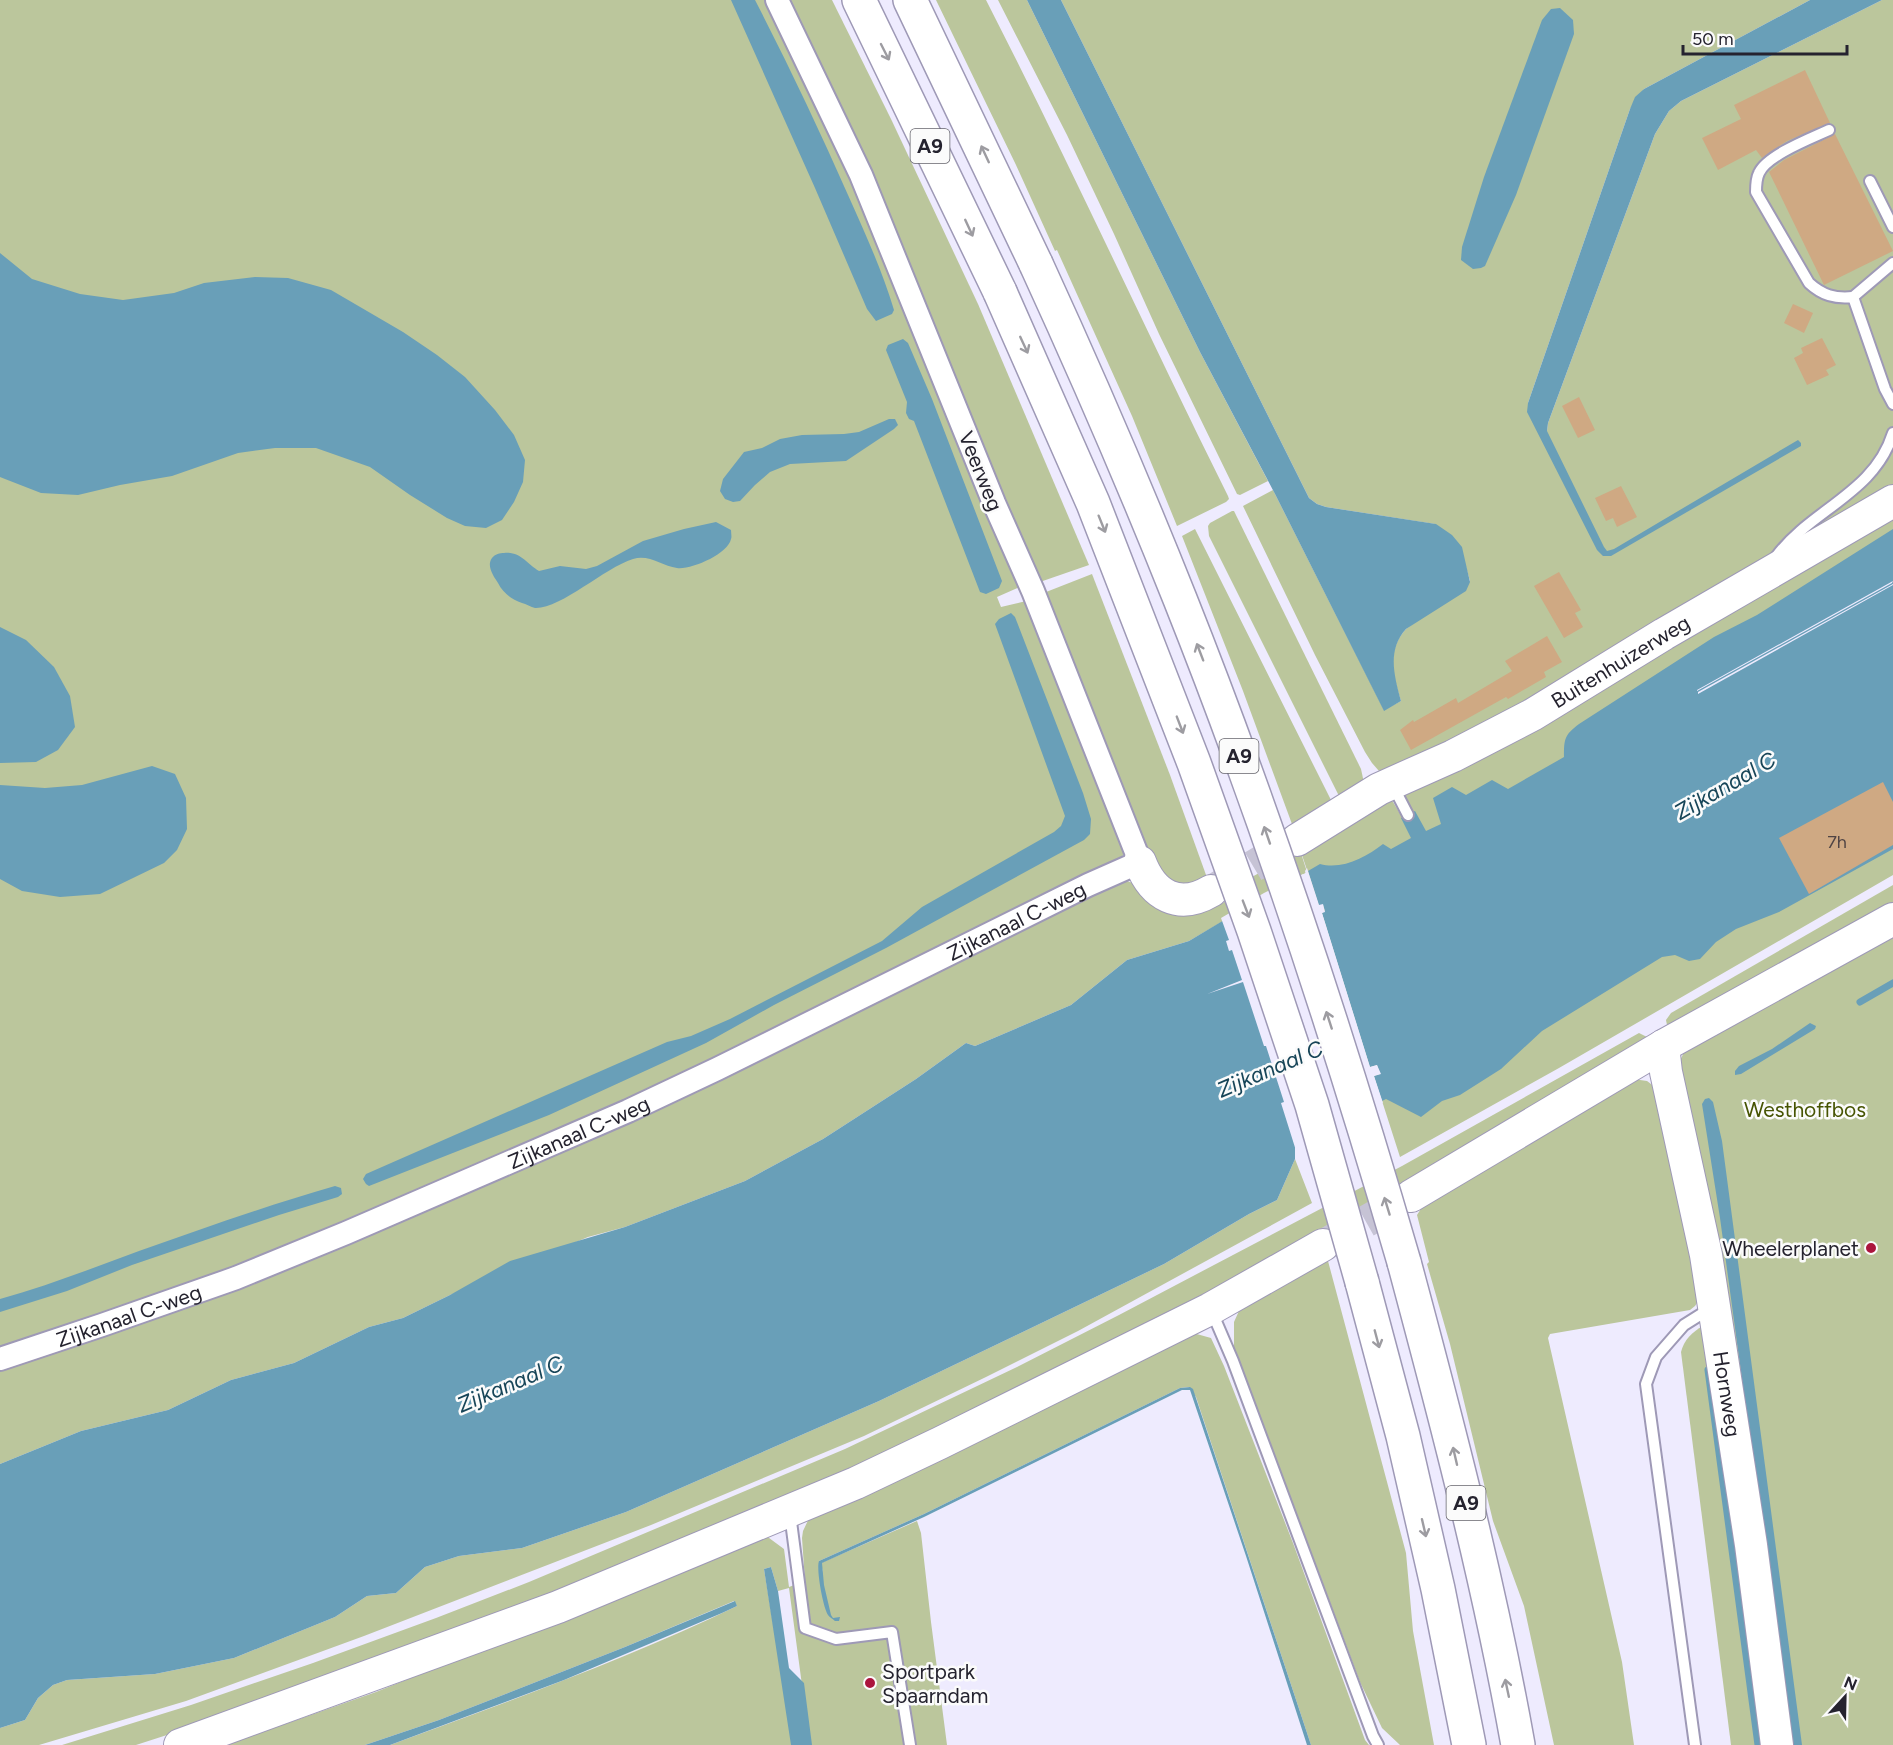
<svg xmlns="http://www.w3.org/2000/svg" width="1893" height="1745" font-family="Figtree,sans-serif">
  <rect width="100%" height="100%" fill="#eeebfe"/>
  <g fill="#bbc69c">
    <path d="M0,0h765l67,140 38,85 150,362 -23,10 4,10 25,-6 98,249 -2,9 -351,172c-18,5 -30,12 -42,26l-256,109 -24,9 -11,8 -85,42 -353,129z"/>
    <polygon points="780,0 832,0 891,119 978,304 1089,565 1037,583"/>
    <path d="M936,0h50c84,164 160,331 242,496l1,3 -3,3 -49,24 -45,-110 -75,-166 -2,1 -39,-86z"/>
    <polygon points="998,0 1027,0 1200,352 1268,481 1240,495 1237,494 1159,334 1114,234 1067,135"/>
    <path d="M1061,0h749l-166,89 -14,20 -102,294 19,28 1,-8 107,-289 14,-23 12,-10 201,-101h11v493l-277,164 -230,117 -7,-3 -7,-8 -7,-11 -50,-97 -72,-149 30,-16 111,220 17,-9c-8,-26 -15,-50 5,-72l64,-48 -4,-14 -31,-43 -109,-17 -9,-3 -8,-6z"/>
    <polygon points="1893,508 1893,875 1559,1068 1400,1157 1374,1076 1380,1074 1377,1065 1370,1067 1322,913 1325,912 1319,906 1299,846 1390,797 1402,817 1413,812 1402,790"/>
    <polygon points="1232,511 1234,511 1361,769 1364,783 1341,800 1209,536 1208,526 1210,523"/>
    <polygon points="1195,529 1333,804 1296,835 1243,691 1182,536"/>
    <polygon points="1092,574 1170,775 1210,886 1180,887 1155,873 1041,594"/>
    <polygon points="1300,850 1307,872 1189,941 1127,960 1071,1005 975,1046 966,1043 916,1079 823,1139 745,1181 625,1227 588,1237 450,1295 403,1318 369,1327 294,1363 231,1380 168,1410 81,1431 0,1464 0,1365 175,1306 1124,880 1200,906"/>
    <polygon points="1893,885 1893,910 1670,1027 1667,1025 1666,1020 1671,1013"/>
    <polygon points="1893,932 1893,1745 1784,1745 1678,1065 1685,1050"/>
    <polygon points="1639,1033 1647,1037 1409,1187 1365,1207 1323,1231 1309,1244 828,1485 285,1697 136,1745 62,1745 191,1705 313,1663 436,1618 529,1582 845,1449 1017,1367 1119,1315 1402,1166"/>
    <polygon points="1633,1079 1647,1081 1659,1090 1699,1300 1695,1306 1690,1310 1550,1334 1548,1338 1622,1662 1634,1745 1554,1745 1524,1606 1493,1521 1450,1344 1427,1264 1429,1262 1417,1215 1426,1201"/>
    <polygon points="1295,1159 1312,1203 1078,1331 986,1377 864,1436 651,1525 364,1636 186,1701 39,1745 0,1745 0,1728 25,1720 38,1698 53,1685 67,1680 155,1674 234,1658 335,1617 367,1596 396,1593 425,1567 459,1556 522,1548 626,1512 879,1401 1164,1264 1249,1214 1277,1200"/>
    <polygon points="1328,1261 1406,1553 1413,1631 1434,1745 1400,1745 1382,1728 1360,1682 1234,1348 1234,1322 1243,1302 1293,1275"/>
    <path d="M1703,1326l65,419h-37l-50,-393c3,-12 11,-20 22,-26z"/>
    <path d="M1193,1333l18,5 13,28 69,177 72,197 4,5h-58l-115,-348 -7,-10 -9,1 -256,126 -105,47 4,12 -2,-10 96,-42 4,12 10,89 16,123h-137l-21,-157 -11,3 -7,-24 -7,2 29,176h-403c117,-43 235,-85 347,-139l-3,-5 -109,46 -186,73 -74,25h-139l150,-53 389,-157 19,14 5,38 16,-6 -3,-43 1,-7 9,-19z"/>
  </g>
  <g fill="#699fb8">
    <path d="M731,0h24c33,64 64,129 93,195 17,38 34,75 46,115l-2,4 -16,7 -9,-12 -52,-121z"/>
    <path d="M1027,0h34l248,498 8,6 9,3 110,17 16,11 10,12 8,35 -4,9 -60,38c-19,21 -12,46 -5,72l-17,10 -109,-217 -75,-142z"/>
    <polygon points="1810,0 1882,0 1681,101 1669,111 1655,134 1548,423 1547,431 1604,547 1607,551 1614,549 1798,440 1801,443 1801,446 1611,556 1603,556 1597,550 1527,412 1528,403 1630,109 1635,97 1644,89"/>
    <polygon points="1560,8 1573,20 1574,34 1516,195 1485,266 1481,268 1473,269 1461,260 1462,247 1484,177 1542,20 1551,9"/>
    <polygon points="0,253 32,279 80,294 123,300 174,293 204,283 255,277 288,278 331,290 403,332 437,355 465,377 495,410 514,435 525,460 523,482 514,502 502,520 486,528 465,526 447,518 410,495 370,467 316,448 275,448 238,453 172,476 120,485 78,495 41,493 5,479 0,477"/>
    <polygon points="903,339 908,343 932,399 1002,581 999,588 986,594 980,592 914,421 909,419 906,413 907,402 886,350 888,345"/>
    <polygon points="889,419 895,419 898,425 894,429 846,461 790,464 770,472 755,485 740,501 733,502 725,499 720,491 723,479 744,452 762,448 780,439 802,435 844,434 859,432"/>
    <path d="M716,522l15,8c0,3 1,7 0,9 -3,15 -40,31 -54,29 -15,-2 -28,-14 -44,-9 -29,9 -72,50 -98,49 -4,-1 -9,-4 -13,-5 -11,-4 -19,-10 -24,-20 -4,-6 -12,-17 -6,-25 3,-4 8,-5 12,-5 16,-2 23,11 35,18l21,-5 26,3 11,-3 46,-25 41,-12z"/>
    <path d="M1893,529v320l-114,63 -43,17 -20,13 -16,17 -11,2 -14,-6 -13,2 -120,74 -41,38 -41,26 -18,6 -21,16 -35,-18 -4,2 -8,-25 6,-2 -3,-9 -7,2 -48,-154 3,-2 -2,-6 -4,1 -11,-35 12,-7c23,6 46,-7 63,-20l8,5 20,-11 -10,-20 14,-7 11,20 15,-7 -8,-26 19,-11 14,8 26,-15 16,9 56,-32c0,-17 0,-22 15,-33l135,-87 43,-22z"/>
    <polygon points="1011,613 1015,617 1083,793 1091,819 1090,834 1084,840 886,948 774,1005 706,1043 549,1115 369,1186 366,1184 363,1179 366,1174 667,1042 691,1036 730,1019 882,941 922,907 1054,832 1061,826 1065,816 995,624 999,619"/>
    <polygon points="0,627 26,640 54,667 70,696 75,727 58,750 36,762 0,763"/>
    <polygon points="152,766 175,774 186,798 187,829 177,850 164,863 100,894 60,897 22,891 0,879 0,785 45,788 82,785"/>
    <polygon points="1266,895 1295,1135 1295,1159 1277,1200 1249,1214 1164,1264 1029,1329 879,1401 626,1512 522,1548 459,1556 425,1567 396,1593 367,1596 335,1617 234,1658 155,1674 67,1680 53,1685 38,1698 25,1720 0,1728 0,1464 81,1431 168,1410 231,1380 294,1363 369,1327 403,1318 450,1295 510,1261 625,1227 745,1181 823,1139 916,1079 966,1043 975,1046 1071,1005 1127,960 1189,941"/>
    <polygon points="1810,1023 1816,1026 1815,1029 1741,1074 1735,1075 1735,1071 1739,1066 1772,1049"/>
    <polygon points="1709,1098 1713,1102 1722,1141 1802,1745 1792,1745 1720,1218 1702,1104 1705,1099"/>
    <path d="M335,1186l6,2 1,6 -4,3 -59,18 -147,50 -65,26 -67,21v-13c47,-13 93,-31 139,-48 65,-23 130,-46 196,-65z"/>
    <path d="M1190,1387l3,2 118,356h-4l-61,-189 -56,-166h-8l-258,127 -102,46 2,22 7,30 2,3 7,-1 -1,4h-4c-2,-2 -6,-4 -7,-6 -5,-8 -12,-46 -9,-54l105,-47 256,-126z"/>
    <polygon points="771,1567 778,1591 789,1668 804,1683 812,1745 791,1745 764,1569"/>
    <polygon points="735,1601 737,1606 722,1613 564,1680 390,1745 365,1745 439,1720 625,1647"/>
  </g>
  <g fill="#eeebfe">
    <polygon points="1893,581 1892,583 1697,691 1697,690"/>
    <polygon points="1893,584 1893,585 1698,694 1698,692"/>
    <polygon points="1307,868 1319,905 1323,904 1325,912 1322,913 1370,1067 1377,1065 1381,1074 1374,1076 1383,1103 1379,1102 1371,1076 1372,1074 1377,1072 1376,1068 1368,1070 1379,1106 1298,1137 1298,1157 1281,1103 1284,1102 1266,1046 1264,1046 1243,982 1207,994 1242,980 1232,950 1229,951 1226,941 1229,940 1221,918 1264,893 1303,874 1306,875 1305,871"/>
  </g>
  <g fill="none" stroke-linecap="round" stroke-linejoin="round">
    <g stroke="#699fb8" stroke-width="7">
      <polyline points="1860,1002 1893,983"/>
      <polyline points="1708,1370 1758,1745"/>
    </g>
  </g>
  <g fill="#cfa983">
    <polygon points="1805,70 1830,123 1787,141 1762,158 1756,150 1718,170 1702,138 1741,119 1734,105"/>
    <polygon points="1835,134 1893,251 1824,285 1769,172 1784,160"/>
    <polygon points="1793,304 1813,313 1804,333 1784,323"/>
    <polygon points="1822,338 1836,365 1826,370 1829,375 1807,385 1794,358 1803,353 1801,348"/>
    <polygon points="1579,397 1595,430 1578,438 1562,406"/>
    <polygon points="1621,486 1637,517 1617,527 1613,518 1606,521 1595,498"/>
    <polygon points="1559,572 1581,610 1575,613 1583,627 1564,638 1534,586"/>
    <polygon points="1547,636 1562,662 1544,672 1546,677 1508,699 1506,697 1411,750 1400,730 1413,720 1414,722 1456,698 1458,703 1512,671 1505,661"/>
    <polygon points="1883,782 1893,802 1893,845 1809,894 1779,838"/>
  </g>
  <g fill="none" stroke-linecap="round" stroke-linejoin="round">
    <g stroke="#c6c3d5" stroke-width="32" stroke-dasharray="32 16" stroke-linecap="butt">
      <polyline points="1212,891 1295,841"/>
      <polyline points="1324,1245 1411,1196"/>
    </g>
    <defs>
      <g id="lane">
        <path d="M1829,130c-17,8 -62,25 -70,43 -3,6 -3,12 -3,19l53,91c13,12 26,16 44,14l32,92 8,15"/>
        <polyline points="1870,181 1893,227"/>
        <polyline points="1853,297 1893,263"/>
        <path d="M1776,557c35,-48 98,-63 117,-124"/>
        <polyline points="1393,786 1408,815"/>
        <polyline points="1212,1312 1233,1361 1373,1736 1378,1745"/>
        <polyline points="790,1514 805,1628 836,1639 892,1632 910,1745"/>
        <polyline points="1695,1745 1646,1384 1656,1357 1684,1325 1711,1308"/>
      </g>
      <g id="street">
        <path id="s1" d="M0,1359l102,-34 134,-47 110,-45 282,-122 89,-42 371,-184 52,-23 -107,-271 -39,-88 -133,-328 -84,-175"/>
      </g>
      <g id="secondary">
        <path id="s2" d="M1297,840l82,-51 74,-33 79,-41 132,-81 229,-133"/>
        <path d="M1140,862c13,34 39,48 71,29"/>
        <path id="s3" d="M1663,1046l3,26 40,183 45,290 26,200"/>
        <polyline points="1411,1196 1663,1046 1893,919"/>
        <polyline points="180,1745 558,1607 856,1483 940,1443 1210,1309 1323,1245"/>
      </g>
      <g id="highway">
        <polyline points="859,0 1000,292"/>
        <polyline points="910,0 1036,264"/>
        <path d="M1404,1262c43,160 85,320 114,483"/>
        <polyline points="1362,1282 1403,1436 1438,1589 1469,1745"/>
      </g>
    </defs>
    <use href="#lane" stroke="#9e99b6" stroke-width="14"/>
    <use href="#street" stroke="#9e99b6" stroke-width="26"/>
    <use href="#secondary" stroke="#9e99b6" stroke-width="34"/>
    <use href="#highway" stroke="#9e99b6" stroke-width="36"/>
    <use href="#lane" stroke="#fff" stroke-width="10"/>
    <use href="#street" stroke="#fff" stroke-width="22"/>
    <use href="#secondary" stroke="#fff" stroke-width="32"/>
    <use href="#highway" stroke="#fff" stroke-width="33"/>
    <defs>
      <g id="highway-bridge">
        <path d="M1036,264c51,111 99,222 144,335 86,216 159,439 224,663"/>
        <polyline points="1000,292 1093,503 1194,763 1254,931 1312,1105 1362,1282"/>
      </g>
    </defs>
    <use href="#highway-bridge" stroke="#9e99b6" stroke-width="36" stroke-linecap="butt"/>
    <use href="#highway-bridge" stroke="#fff" stroke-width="33"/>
  </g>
  <defs><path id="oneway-shaft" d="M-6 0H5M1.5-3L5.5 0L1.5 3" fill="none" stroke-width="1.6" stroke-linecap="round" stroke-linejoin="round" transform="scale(1.5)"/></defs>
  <g stroke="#9d9ca1">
    <use href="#oneway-shaft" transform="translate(885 52) rotate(63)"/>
    <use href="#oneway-shaft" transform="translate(985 154) rotate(-115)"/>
    <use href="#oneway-shaft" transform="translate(969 228) rotate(65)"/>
    <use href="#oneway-shaft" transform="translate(1024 345) rotate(65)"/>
    <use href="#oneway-shaft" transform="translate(1102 524) rotate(68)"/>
    <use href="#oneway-shaft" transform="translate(1200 652) rotate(-111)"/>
    <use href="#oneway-shaft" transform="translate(1180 725) rotate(69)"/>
    <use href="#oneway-shaft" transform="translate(1267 835) rotate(-109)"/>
    <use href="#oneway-shaft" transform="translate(1246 909) rotate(69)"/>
    <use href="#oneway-shaft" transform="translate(1329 1020) rotate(-108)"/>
    <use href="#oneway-shaft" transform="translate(1387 1206) rotate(-107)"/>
    <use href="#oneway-shaft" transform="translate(1377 1339) rotate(75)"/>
    <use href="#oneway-shaft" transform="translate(1455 1456) rotate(-103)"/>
    <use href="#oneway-shaft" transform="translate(1424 1528) rotate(77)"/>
    <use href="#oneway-shaft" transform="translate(1507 1688) rotate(-102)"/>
  </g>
  <g fill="#ab153d" stroke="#fbfbfb" stroke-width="2">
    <circle cx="1871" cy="1248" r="6"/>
    <circle cx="870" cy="1683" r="6"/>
  </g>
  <g text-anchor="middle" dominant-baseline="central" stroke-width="5" stroke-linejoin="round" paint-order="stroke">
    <g font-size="18" fill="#504444">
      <text x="1837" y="842">7h</text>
    </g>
    <g fill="#fbfbfb" stroke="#65646c" stroke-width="1.5">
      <rect x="910.5" y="129" width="39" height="34" rx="4.5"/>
      <rect x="1219.5" y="739" width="39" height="34" rx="4.5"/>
      <rect x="1446.5" y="1486" width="39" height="34" rx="4.5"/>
    </g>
    <g font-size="20" font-weight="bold" fill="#25232f">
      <text x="930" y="146">A9</text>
      <text x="1239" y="756">A9</text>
      <text x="1466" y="1503">A9</text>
    </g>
    <g font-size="21" fill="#25232f" stroke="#fbfbfb">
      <text transform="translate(981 471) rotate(68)">Veerweg</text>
      <text stroke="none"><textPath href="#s2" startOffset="370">Buitenhuizerweg</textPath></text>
      <text stroke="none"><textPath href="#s1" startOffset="1108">Zijkanaal C-weg</textPath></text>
      <text stroke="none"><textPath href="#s1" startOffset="622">Zijkanaal C-weg</textPath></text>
      <text stroke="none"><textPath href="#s1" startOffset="136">Zijkanaal C-weg</textPath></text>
      <text stroke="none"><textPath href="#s3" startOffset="354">Hornweg</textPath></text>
    </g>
    <g font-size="21" fill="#475403" stroke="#fbfbfb">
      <text x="1805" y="1109">Westhoffbos</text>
    </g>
    <g font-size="21" fill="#25232f" stroke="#fbfbfb" text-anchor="end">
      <text x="1859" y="1248">Wheelerplanet</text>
      <text x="882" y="1671" text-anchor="start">Sportpark<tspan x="882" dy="24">Spaarndam</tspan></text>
    </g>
    <g font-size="22" font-style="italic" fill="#174558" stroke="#fbfbfb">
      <text transform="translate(1725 786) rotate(-30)">Zijkanaal C</text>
      <text transform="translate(1270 1069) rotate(-23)">Zijkanaal C</text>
      <text transform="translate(510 1384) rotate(-23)">Zijkanaal C</text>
    </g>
  </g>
  <g transform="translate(1845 1697) rotate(22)" stroke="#fbfbfb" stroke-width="4.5" paint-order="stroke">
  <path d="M0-4.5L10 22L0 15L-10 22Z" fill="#25232f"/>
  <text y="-9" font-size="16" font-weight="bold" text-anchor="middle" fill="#25232f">N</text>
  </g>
  <path d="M1683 45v9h164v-9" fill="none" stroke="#25232f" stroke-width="3"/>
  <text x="1692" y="45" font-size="18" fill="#25232f" stroke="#fbfbfb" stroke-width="4.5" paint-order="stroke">50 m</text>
</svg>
